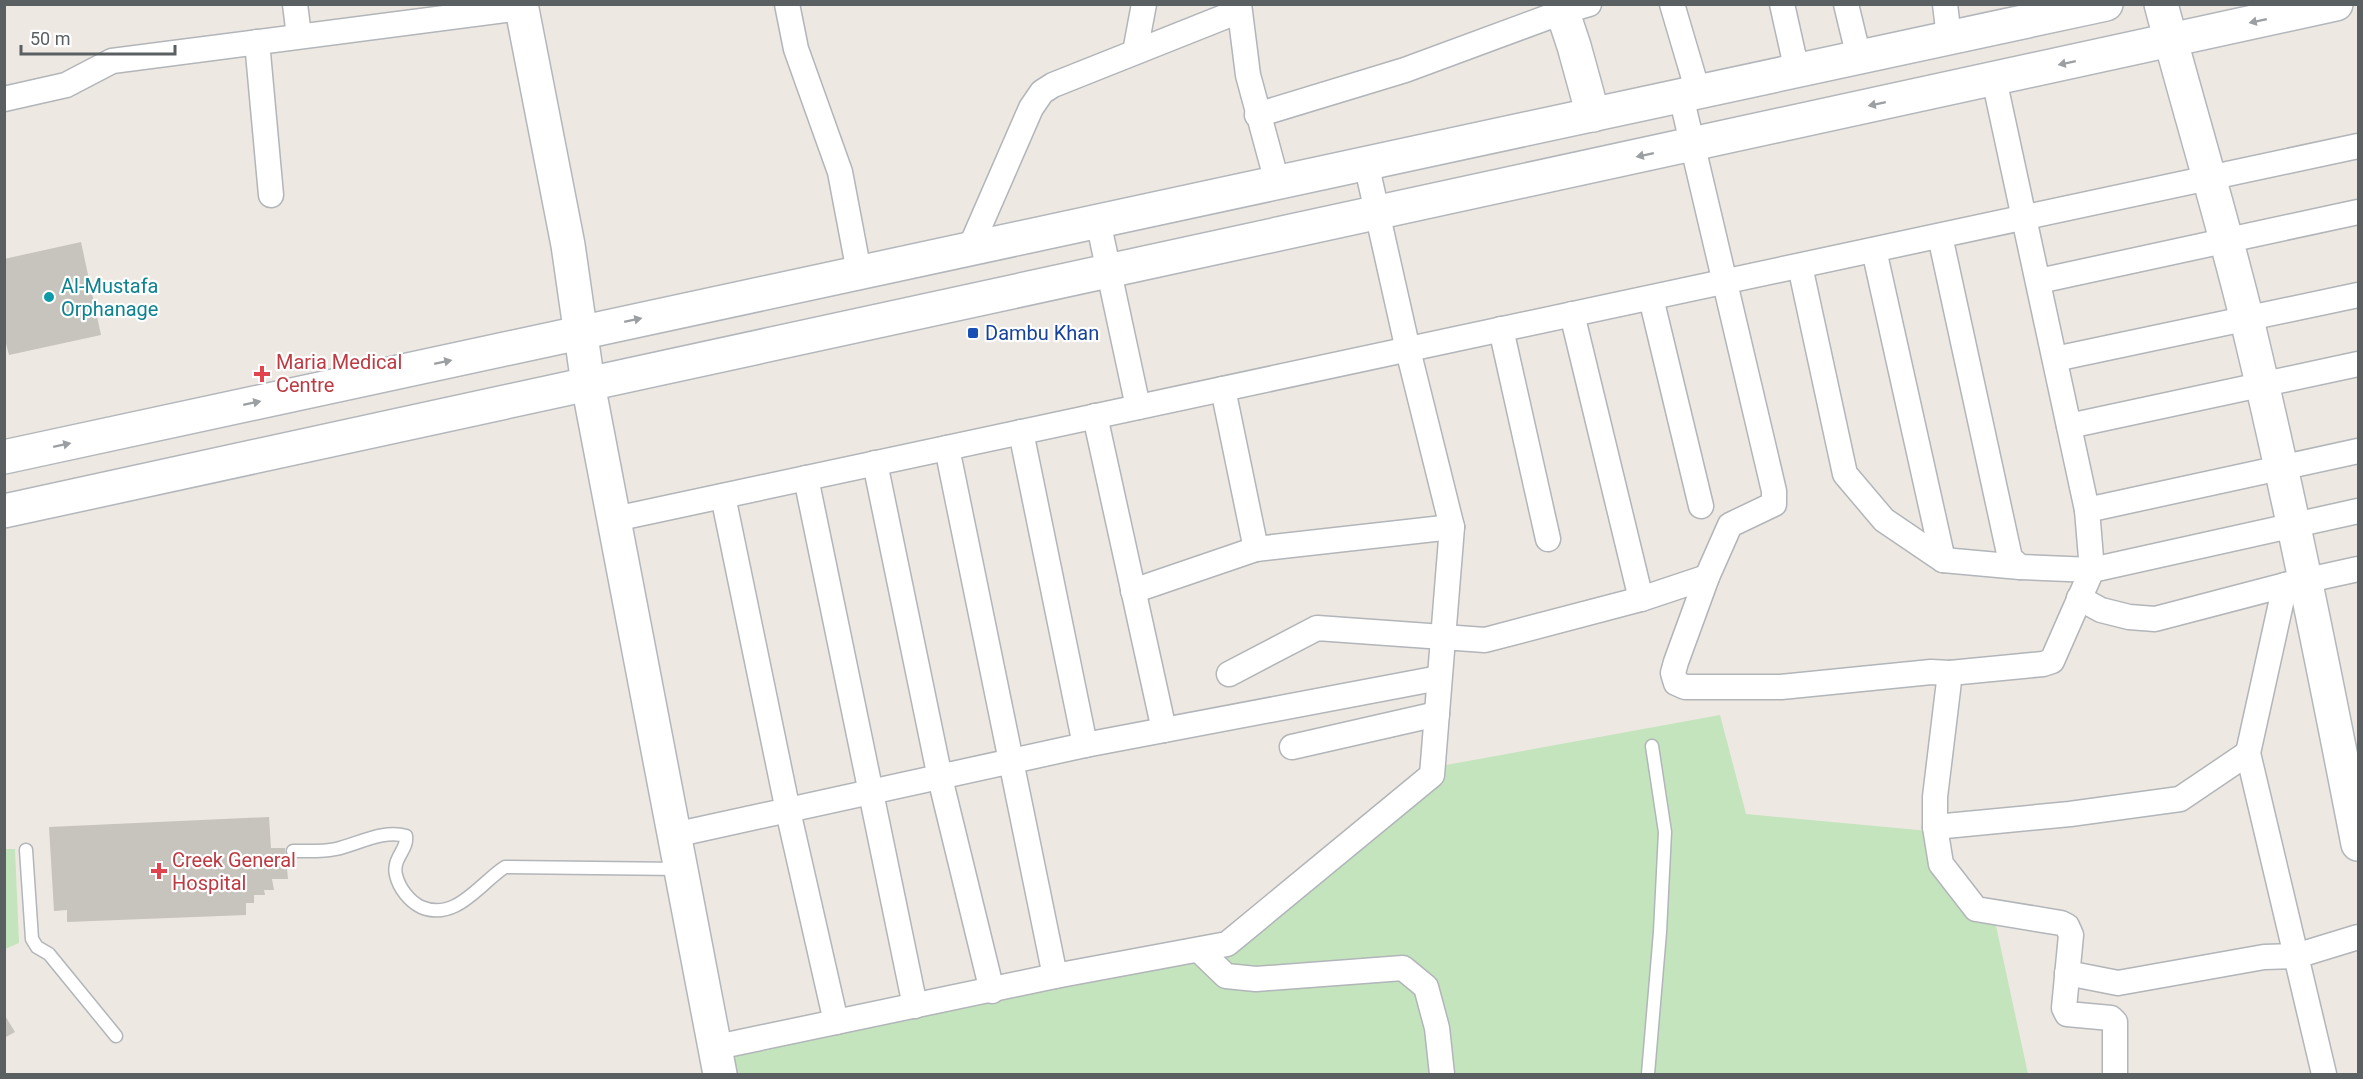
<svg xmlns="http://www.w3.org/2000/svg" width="2363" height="1079" font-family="Roboto,sans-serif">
  <rect width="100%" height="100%" fill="#ede8e1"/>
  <g fill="#c3e4bd">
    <polygon points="1720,715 1746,814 1929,831 1993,912 2028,1074 721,1074 718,1058 1229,953 1446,765"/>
    <polygon points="5,849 15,849 19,943 5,949"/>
  </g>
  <g fill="#c7c3bd">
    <polygon points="81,242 101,335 9,355 4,336 4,259"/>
    <polygon points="269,817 271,848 285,848 288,879 272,879 274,890 264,890 265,895 254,895 254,903 246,903 246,915 67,922 67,910 54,911 49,827"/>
    <polygon points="4,1014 15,1032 4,1038"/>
  </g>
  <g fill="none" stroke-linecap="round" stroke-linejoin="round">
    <defs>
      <g id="lane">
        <polyline points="26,850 32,939 37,947 49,954 116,1036"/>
        <path d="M293,851c13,0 30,1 43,-2 22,-5 48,-20 70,-13 2,14 -14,22 -10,39 3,13 13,26 25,32 35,15 59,-24 84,-40l175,2"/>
        <polyline points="1648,1074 1660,932 1665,832 1652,746"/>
      </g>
      <g id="street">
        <polyline points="295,4 299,36"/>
        <polyline points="787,4 796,49 840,172 859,272"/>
        <polyline points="1239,4 1248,75 1277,182"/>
        <polyline points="1672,4 1698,92"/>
        <polyline points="1782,4 1797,71"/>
        <polyline points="1846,4 1859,58"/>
        <polyline points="1945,4 1949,38"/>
        <polyline points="257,42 271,195"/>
        <polyline points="1135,52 1144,4"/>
        <polyline points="1994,79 2087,510 2092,570 2052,661 2043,664 1950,673 1935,797 1935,827 1941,864 1976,909 2061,923 2067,926 2071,935 2064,1008 2067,1014 2111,1018 2115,1022 2115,1074"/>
        <polyline points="1681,96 1774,491 1774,504 1730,525 1707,577 1676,662 1673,673 1676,683 1685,687 1781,687 1931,672 1950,673"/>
        <polyline points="4,99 66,85 112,61 521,8"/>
        <polyline points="1257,115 1405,70 1562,12 1589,4"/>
        <polyline points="1098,221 1138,407"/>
        <polyline points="1940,236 2010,558 2020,567 2092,570 2358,511"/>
        <polyline points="970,248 1031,108 1042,92 1053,85 1239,11"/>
        <polyline points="1874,250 1943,560"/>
        <polyline points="1800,266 1845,474 1884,520 1943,560 2020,567"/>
        <polyline points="2039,281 2358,212"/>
        <polyline points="1651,298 1701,506"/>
        <polyline points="1572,314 1641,599"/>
        <polyline points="1501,329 1548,539"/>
        <polyline points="2055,359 2358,295"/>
        <polyline points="1223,389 1256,549"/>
        <polyline points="1095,416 1164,730"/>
        <polyline points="2069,426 2358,364"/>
        <polyline points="1021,432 1085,745"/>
        <polyline points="947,448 1055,976"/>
        <polyline points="875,463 940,778 992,991"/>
        <polyline points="806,478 915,1006"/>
        <polyline points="723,496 788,811 836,1022"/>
        <polyline points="2087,510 2358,451"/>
        <polyline points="615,519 2358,146"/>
        <polyline points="2285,585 2248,753 2324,1074"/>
        <polyline points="1133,591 1256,549 1452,527"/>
        <polyline points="2079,598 2101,610 2129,617 2155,619 2285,585 2358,569"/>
        <polyline points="1229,674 1317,628 1485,640 1641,599 1707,577"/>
        <polyline points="1292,747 1437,714"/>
        <polyline points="1935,827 2070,814 2180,799 2248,753"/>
        <polyline points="674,835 1085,745 1439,678"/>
        <polyline points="1199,950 1226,976 1256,979 1403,968 1426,987 1437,1028 1442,1074"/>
        <polyline points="2067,973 2118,983 2264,957 2296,956 2358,937"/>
        <polyline points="717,1047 1055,976 1227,944 1432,775 1452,527 1408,350 1366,163"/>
      </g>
      <g id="secondary">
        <polyline points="521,4 568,245 588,384 720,1074"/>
        <polyline points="1560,4 1574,46 1593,115"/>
        <path d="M2161,4c28,106 60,210 86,316 42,174 77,349 111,524"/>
        <polyline points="4,457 2106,4"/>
        <polyline points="4,511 2336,4"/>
      </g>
    </defs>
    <use href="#lane" stroke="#b2b5b9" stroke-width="15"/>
    <use href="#street" stroke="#b2b5b9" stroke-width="27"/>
    <use href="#secondary" stroke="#b3b7bc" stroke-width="36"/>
    <use href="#lane" stroke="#fff" stroke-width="12"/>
    <use href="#street" stroke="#fff" stroke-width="24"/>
    <use href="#secondary" stroke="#fff" stroke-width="33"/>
  </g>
  <defs><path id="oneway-solid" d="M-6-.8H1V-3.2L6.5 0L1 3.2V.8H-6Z" transform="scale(1.5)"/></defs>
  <g fill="#9c9fa1">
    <use href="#oneway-solid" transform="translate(2258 21) rotate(168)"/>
    <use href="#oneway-solid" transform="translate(2067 63) rotate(168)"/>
    <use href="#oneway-solid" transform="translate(1877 104) rotate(168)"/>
    <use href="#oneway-solid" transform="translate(1645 155) rotate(168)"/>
    <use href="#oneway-solid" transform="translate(633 320) rotate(-12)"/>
    <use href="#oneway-solid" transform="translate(443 362) rotate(-12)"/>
    <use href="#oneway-solid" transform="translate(252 403) rotate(-12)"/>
    <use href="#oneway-solid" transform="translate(62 445) rotate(-12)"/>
  </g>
  <circle fill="#0f9aa8" stroke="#fff" stroke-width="2" cx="49" cy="297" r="6"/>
  <rect fill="#1a4fb4" stroke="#fff" stroke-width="2" x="967" y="327" width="12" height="12" rx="3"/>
  <g fill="#e0444e" stroke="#fff" stroke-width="2">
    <path d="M259 365h6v6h6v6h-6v6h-6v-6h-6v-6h6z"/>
    <path d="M156 862h6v6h6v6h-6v6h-6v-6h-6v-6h6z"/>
  </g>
  <g text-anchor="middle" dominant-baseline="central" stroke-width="4.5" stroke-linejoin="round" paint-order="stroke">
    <g font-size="20" fill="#0d838f" stroke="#fff" text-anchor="start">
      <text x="61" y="286">Al-Mustafa<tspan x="61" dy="23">Orphanage</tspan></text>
    </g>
    <g font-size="20" fill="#164399" stroke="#fff" text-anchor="start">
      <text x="985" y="333">Dambu Khan</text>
    </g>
    <g font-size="20" fill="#be3a42" stroke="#fff" text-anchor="start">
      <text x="276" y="362">Maria Medical<tspan x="276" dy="23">Centre</tspan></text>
      <text x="172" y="860">Creek General<tspan x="172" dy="23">Hospital</tspan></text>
    </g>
  </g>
  <rect width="2363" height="1079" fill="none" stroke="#5a5f62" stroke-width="12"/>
  <path d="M21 45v9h154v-9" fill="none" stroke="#5a5f62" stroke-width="3"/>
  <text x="30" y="45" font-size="18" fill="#5a5f62" stroke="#ffffff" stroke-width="4.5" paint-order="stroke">50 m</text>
</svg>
